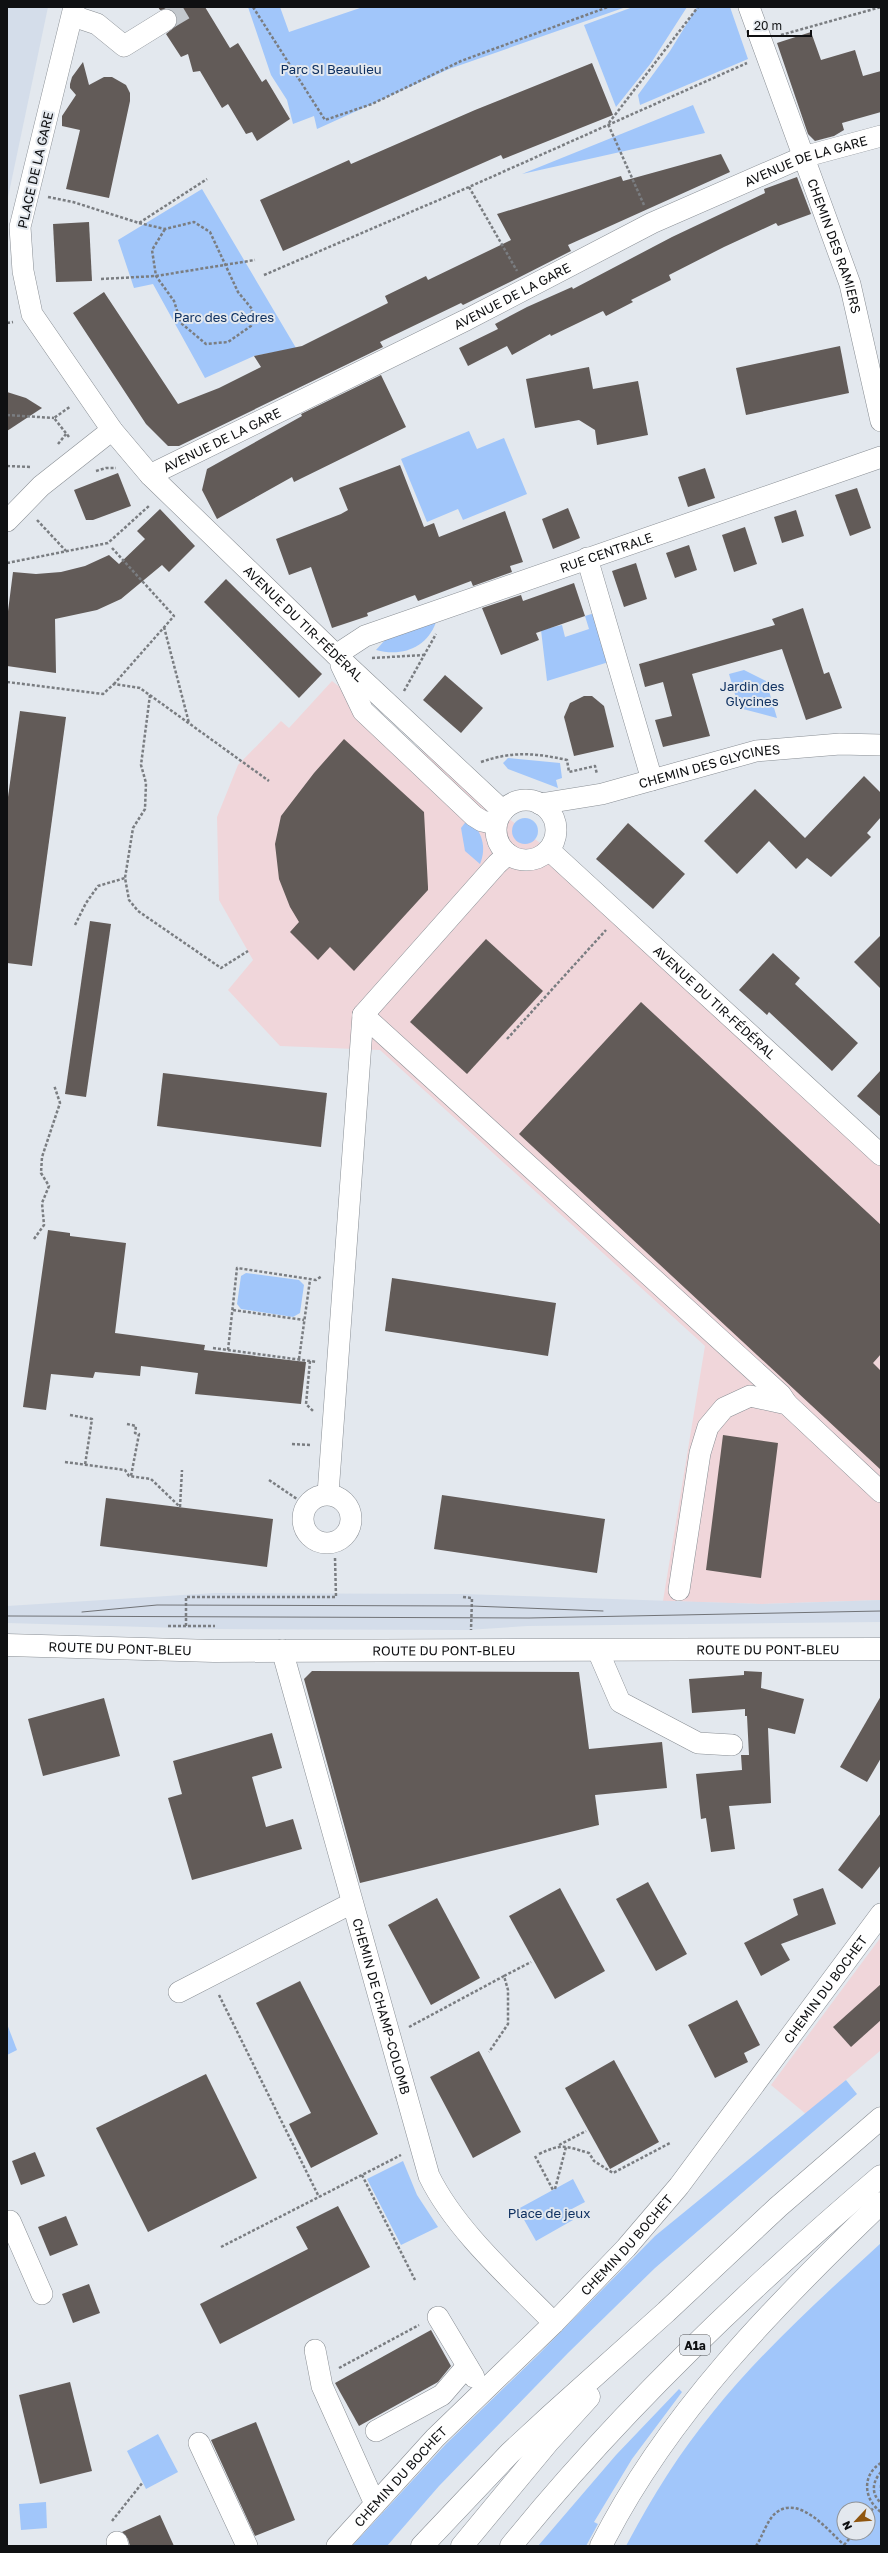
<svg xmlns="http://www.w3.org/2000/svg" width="888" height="2553" font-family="'Golos Text',sans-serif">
  <rect width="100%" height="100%" fill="#e3e8ee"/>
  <g fill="#f0d6da">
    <polygon points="332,681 549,850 881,1155 881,1600 762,1604 663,1601 705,1346 380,1050 280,1046 228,990 253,960 219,900 217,817 238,765 281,721 289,728"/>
    <polygon points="881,1937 881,2050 806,2114 771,2085"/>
  </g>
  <g fill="#d4ddea">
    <polygon points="7,7 48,7 7,202"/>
    <polygon points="215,1593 463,1594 762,1604 881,1600 881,1622 527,1626 467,1630 215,1629 7,1623 7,1606"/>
  </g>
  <g fill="#a1c6fa" fill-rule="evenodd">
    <polygon points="248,7 280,7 289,32 363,7 626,7 449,69 317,129 314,116 293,124 287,100 271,75"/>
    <polygon points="633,7 687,7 651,63 616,107 584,25"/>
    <polygon points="697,7 730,7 748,59 640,105 638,95 670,51"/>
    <polygon points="693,105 705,133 522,174"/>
    <polygon points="202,189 296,348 254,356 205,378 153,284 134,288 118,240"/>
    <polygon points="469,431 477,449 504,438 527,494 463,520 458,509 427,522 401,459"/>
    <polygon points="598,612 612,661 547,681 541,630 562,625 565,637 589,629 585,616"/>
    <path d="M436,622c-9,26 -34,35 -60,28l10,-11z"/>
    <polygon points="744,670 766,681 777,718 739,708 729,674"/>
    <polygon points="508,758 560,763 562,778 556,780 558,788 508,769 503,763"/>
    <circle cx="525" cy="831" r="13"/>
    <path d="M468,819c14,12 19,28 12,45l-15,-13 -4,-23z"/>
    <polygon points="246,1273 299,1280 304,1285 300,1313 293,1317 241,1309 237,1304 241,1276"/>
    <polygon points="7,2024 17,2050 7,2055"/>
    <polygon points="846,2080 857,2094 655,2268 568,2353 439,2486 387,2546 352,2546 446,2444 538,2355 655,2236"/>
    <polygon points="403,2161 417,2195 438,2227 401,2245 367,2179"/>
    <polygon points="573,2179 585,2202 568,2211 573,2220 536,2241 518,2209"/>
    <path d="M881,2243v303h-255c25,-47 53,-93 87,-134 50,-62 110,-116 168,-169zM844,2509h24v24h-24z"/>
    <polygon points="679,2389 682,2392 632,2459 594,2522 598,2524 586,2546 538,2546 616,2455"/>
    <polygon points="158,2434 178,2472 146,2489 127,2451"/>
    <polygon points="46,2502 47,2528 21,2530 19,2504"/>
  </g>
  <g fill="#625b58">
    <polygon points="158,7 205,7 230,48 238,43 262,82 266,79 290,119 257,141 252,132 246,134 228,104 222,108 200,71 193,72 188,54 181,57 166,34 177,25 176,13 171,9 160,10"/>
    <polygon points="811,32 821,60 855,50 863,76 881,71 881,112 842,123 844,130 834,136 815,141 808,134 777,43"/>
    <polygon points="83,62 89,85 104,77 112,77 126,85 130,93 130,101 109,198 66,189 80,130 62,126 62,116 76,95 70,88 70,84 72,77"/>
    <polygon points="592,63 613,115 503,159 501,155 283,251 260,200 349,160 351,164 475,110"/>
    <polygon points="721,154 730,172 568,245 571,251 514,280 463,305 461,303 380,342 383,347 179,446 168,446 146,424 73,313 104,292 178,404 219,388 261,367 254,356 302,346 388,303 385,296 426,276 428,280 511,240 497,214 621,176 623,181"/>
    <polygon points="797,177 811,214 778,226 776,223 724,247 669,275 671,280 631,300 633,302 606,316 603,311 551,336 550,334 512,355 507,346 468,366 459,348 498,329 495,324 527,307 572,287 573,289 672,237 765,193 764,189"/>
    <polygon points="89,222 92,281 56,282 53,224"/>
    <polygon points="840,346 849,393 746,415 736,368"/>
    <polygon points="589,367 593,389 638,381 648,435 597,445 595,430 579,420 535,428 526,379"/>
    <polygon points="381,375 406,427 294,482 292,477 217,519 202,490 207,469 302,416 301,414"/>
    <polygon points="7,392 26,398 42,408 7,431"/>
    <polygon points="400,465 424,527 434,523 439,537 505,511 523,562 510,566 512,572 473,586 471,581 418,601 415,595 367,613 368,616 332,628 311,567 289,575 276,539 341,514 348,510 339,488"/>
    <polygon points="705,468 715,498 688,507 678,477"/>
    <polygon points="118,473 131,506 93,520 86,520 74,490"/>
    <polygon points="857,488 871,528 850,536 835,495"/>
    <polygon points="568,508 580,538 553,549 542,519"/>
    <polygon points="160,509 195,546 169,572 162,565 121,599 97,610 55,619 56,673 7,666 7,619 13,572 36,574 61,572 85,566 109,555 119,564 145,539 137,531"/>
    <polygon points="796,510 804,536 782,543 774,517"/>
    <polygon points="745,527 757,564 734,572 722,535"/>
    <polygon points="689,545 697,570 675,578 666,553"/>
    <polygon points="636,563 647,599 624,607 612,571"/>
    <polygon points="226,579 322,674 299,698 204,602"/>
    <polygon points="574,583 585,616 536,633 539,640 501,655 482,608 521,595 523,601"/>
    <polygon points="803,608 824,674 829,672 842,708 806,720 782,649 692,674 710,736 663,747 655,720 672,716 663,682 645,687 639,664 775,625 772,619"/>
    <polygon points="445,675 483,708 461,733 423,700"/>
    <polygon points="584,696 592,696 604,706 614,747 574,756 564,717 570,703"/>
    <polygon points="20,711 66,717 32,966 7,963 7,804"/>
    <polygon points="344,739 424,812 428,887 428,890 354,971 330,947 318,960 290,932 299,922 290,907 279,879 275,844 281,816 314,773"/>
    <polygon points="864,776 881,793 881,817 867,833 871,837 831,877 807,858 796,869 769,841 737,874 704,841 755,789 805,838"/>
    <polygon points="628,823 685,874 653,909 596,859"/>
    <polygon points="90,921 111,924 86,1097 65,1094"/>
    <polygon points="881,935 881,989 854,962"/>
    <polygon points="486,939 543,991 467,1074 410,1022"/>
    <polygon points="773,953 800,978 795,984 858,1043 832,1071 769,1012 767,1015 739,990"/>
    <polygon points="641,1002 881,1225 881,1354 873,1363 881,1371 881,1470 519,1134"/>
    <polygon points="881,1070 881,1117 857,1096"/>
    <polygon points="163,1073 327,1093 321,1147 157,1126"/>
    <polygon points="48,1230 70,1233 70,1236 126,1243 115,1333 205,1345 204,1350 306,1362 301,1404 195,1394 198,1373 141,1366 140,1376 95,1372 93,1378 51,1374 46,1410 23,1407"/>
    <polygon points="392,1278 556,1303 548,1356 385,1331"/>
    <polygon points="723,1435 778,1443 761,1578 706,1570"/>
    <polygon points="442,1495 605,1519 597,1573 434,1549"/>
    <polygon points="106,1498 273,1519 267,1567 100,1546"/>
    <polygon points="312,1671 579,1672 589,1749 662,1742 667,1788 595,1795 599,1825 360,1883 304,1679"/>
    <polygon points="744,1671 762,1672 761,1688 804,1699 795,1734 768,1728 771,1803 729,1806 735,1849 711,1852 706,1818 701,1819 696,1774 742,1770 741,1755 749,1755 747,1716 745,1716 745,1709 692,1713 689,1679 744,1675"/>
    <polygon points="881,1696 881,1758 867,1782 840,1767"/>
    <polygon points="104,1698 120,1756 43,1776 28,1719"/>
    <polygon points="272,1733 282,1768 252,1777 266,1827 293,1819 302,1849 192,1880 168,1798 182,1794 173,1761"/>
    <polygon points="881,1813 881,1865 862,1889 838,1870"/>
    <polygon points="648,1882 687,1954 656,1971 616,1899"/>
    <polygon points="560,1888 605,1971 555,1999 509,1916"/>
    <polygon points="823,1888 836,1924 781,1944 790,1960 761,1976 744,1943 798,1915 793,1899"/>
    <polygon points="437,1898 480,1978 431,2005 388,1925"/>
    <polygon points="300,1981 378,2134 311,2168 289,2124 311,2113 256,2003"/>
    <polygon points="881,1984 881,2020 851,2047 833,2027"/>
    <polygon points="737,2000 760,2045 744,2053 748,2062 715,2078 688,2025"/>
    <polygon points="479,2051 521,2132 473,2158 430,2077"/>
    <polygon points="614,2060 659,2142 610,2169 565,2088"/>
    <polygon points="206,2074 257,2178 148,2232 96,2128"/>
    <polygon points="35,2152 45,2176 21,2185 12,2161"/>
    <polygon points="338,2206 370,2267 220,2344 200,2304 308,2249 296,2227"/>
    <polygon points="66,2216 78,2245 50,2256 38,2227"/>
    <polygon points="89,2284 100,2313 73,2323 62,2294"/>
    <polygon points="431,2330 451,2366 438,2382 359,2426 335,2383"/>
    <polygon points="70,2382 92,2471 40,2484 19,2395"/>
    <polygon points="256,2422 295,2520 255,2536 211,2440"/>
    <polygon points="160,2515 174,2546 130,2546 128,2539 122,2532"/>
  </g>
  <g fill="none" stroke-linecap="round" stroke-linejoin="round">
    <polyline stroke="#c3c8cd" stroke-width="21" stroke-dasharray="21 10" stroke-linecap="butt" points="166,20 188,7"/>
    <defs>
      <g id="minor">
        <path id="s1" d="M74,7l-54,220 3,44 9,43 80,116 38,45 186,180 167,156"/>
        <path id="s2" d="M749,7l101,277 31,137"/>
        <polyline points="73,16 97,24 124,46 166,20"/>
        <path id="s3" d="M150,475l316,-155 186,-97 151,-66 78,-21"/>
        <polyline points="7,521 41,486 112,430"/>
        <polyline points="587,558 652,780"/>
        <path id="s4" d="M336,655l29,-19 516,-179"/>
        <polyline points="341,665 363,711 474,816 482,821 496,824"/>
        <circle cx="526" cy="830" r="30"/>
        <path id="s5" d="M540,804l62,-10 154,-43 84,-7 41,1"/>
        <path id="s6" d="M549,850l332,305"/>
        <polyline points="363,1015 781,1395 787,1404"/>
        <polyline points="328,1494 363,1015 497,864 508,854"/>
        <circle cx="327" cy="1519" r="24"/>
        <polyline points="679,1590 700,1453 708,1427 724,1408 750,1396 787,1404 881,1492"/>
        <path id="s7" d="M282,1650l147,526c27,55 82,103 125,147"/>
        <polyline points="598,1651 620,1702 698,1743 732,1745"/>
        <polyline points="179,1992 352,1903"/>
        <polyline points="10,2221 42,2294"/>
        <polyline points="438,2317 474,2377"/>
        <polyline points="315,2350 322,2386 375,2504"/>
        <polyline points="376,2431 442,2395 467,2366"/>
        <polyline points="199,2443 247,2546"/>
        <polyline points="117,2542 118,2546"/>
        <path id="s8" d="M337,2546l98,-108 119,-115 72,-75 53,-62 202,-272"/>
      </g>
      <g id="major">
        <path id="s9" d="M7,1645l207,6 667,-2"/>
      </g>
      <g id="highway">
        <polyline points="422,2546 510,2453 550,2416 666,2312 778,2207 881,2118"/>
        <polyline points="462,2546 549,2441 589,2397"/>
        <path d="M511,2546c110,-136 237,-257 370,-370"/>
        <path d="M601,2546c66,-132 175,-242 280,-343"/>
      </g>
    </defs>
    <use href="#minor" stroke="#898e94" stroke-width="22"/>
    <use href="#major" stroke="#898e94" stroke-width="23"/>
    <use href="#highway" stroke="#898e94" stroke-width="23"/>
    <g stroke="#7a7d81" stroke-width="2.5" stroke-dasharray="3 2" stroke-linecap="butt">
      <polyline points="253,7 325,120 372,104 461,61 608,7"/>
      <polyline points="781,35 881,7"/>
      <polyline points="469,187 517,271"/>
      <polyline points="48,197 73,202 139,223 207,179"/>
      <polyline points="644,205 608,124 698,7"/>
      <polyline points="139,223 165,229 194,222 210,232 238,292 252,309 251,326 228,342 206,344 181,323 174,301 156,276 152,250 165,229"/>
      <polyline points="264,275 469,187 747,63"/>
      <polyline points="101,279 156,276 255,260"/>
      <polyline points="7,323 13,322"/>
      <polyline points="7,415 54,418"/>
      <polyline points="69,437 54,418 71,406"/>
      <polyline points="58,444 66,434"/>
      <polyline points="7,466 31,467"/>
      <polyline points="96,471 106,468 116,468"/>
      <polyline points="37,520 66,551"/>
      <polyline points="112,548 174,616 114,684"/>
      <polyline points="7,563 108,543 150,505"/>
      <polyline points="164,627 189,723"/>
      <polyline points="372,658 424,655"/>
      <polyline points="7,682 103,694 114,684 140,688 269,781"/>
      <polyline points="404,691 436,634"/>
      <polyline points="150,695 141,765 146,783 145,809 133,828 125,878 129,900 138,911 221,968 248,951"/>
      <path d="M481,762c32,-11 54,-9 86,-2l2,12 26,-6 2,8"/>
      <polyline points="75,925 86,903 98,886 125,878"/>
      <polyline points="507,1039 606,930"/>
      <polyline points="34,1239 44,1225 42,1203 49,1186 41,1173 42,1157 60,1103 54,1085"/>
      <polyline points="233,1310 304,1320"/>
      <polyline points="213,1348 317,1362"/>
      <polyline points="228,1350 237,1268 316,1280 322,1276"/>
      <polyline points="299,1359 310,1280"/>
      <polyline points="310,1361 306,1404 313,1411"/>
      <polyline points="70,1415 92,1419 85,1465"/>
      <polyline points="127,1424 136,1426 135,1433 139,1434 131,1476"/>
      <polyline points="292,1444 311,1445"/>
      <polyline points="65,1462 125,1470 129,1476 151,1479 180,1507"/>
      <polyline points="269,1480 297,1499"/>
      <polyline points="180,1507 182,1470"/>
      <polyline points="463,1597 472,1598 471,1630"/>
      <polyline points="168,1626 215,1626"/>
      <polyline points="186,1626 186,1597 336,1597 335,1558"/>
      <polyline points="504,1976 531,1962"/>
      <polyline points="219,1995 319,2197"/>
      <polyline points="409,2027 504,1976 508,1990 508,2024 489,2052"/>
      <polyline points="559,2145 586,2131"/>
      <path d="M539,2154c24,-11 25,-8 50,-1l5,8 19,12 57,-30"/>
      <polyline points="535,2156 553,2190"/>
      <polyline points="362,2175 415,2280"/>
      <polyline points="555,2189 566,2147"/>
      <polyline points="221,2247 401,2155"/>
      <polyline points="339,2368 419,2325"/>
      <path d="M881,2463c-20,12 -17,37 0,49"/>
      <path d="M881,2472c-9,10 -10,22 0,31"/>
      <polyline points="881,2485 881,2491"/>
      <polyline points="868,2515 874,2507"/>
      <polyline points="112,2521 143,2482"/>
      <polyline points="844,2545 854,2533"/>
      <path d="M756,2546c7,-10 11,-27 21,-34 23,-17 53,20 68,34"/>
    </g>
    <use href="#minor" stroke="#fff" stroke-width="21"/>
    <use href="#major" stroke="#fff" stroke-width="22"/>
    <use href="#highway" stroke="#fff" stroke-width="22"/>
    <g stroke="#717377" stroke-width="1">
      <polyline points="82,1612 157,1605 472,1606 603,1611"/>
      <polyline points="7,1616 529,1618 881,1611"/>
    </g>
  </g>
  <g text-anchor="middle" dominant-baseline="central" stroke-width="4" stroke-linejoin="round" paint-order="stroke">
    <rect fill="#e3e8ee" stroke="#4f5154" stroke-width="1" x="680" y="2335" width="30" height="20" rx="3"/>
    <g font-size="12" font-weight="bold" fill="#0f1012">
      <text x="695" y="2345">A1a</text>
    </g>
    <g font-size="13" fill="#0f3161" stroke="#e3e8ee">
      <text x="331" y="69">Parc SI Beaulieu</text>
      <text x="224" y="317">Parc des Cèdres</text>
      <text x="752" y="686">Jardin des<tspan x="752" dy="15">Glycines</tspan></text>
      <text x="549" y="2213">Place de jeux</text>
    </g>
    <g font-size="13" fill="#0f1012" stroke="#e3e8ee">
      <text stroke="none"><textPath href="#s3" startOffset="728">AVENUE DE LA GARE</textPath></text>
      <text transform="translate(35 170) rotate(-77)">PLACE DE LA GARE</text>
      <text stroke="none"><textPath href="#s2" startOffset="254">CHEMIN DES RAMIERS</textPath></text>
      <text stroke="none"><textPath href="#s3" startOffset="404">AVENUE DE LA GARE</textPath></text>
      <text stroke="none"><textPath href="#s3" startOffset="80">AVENUE DE LA GARE</textPath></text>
      <text stroke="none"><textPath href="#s4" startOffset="290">RUE CENTRALE</textPath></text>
      <text stroke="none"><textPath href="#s1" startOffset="728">AVENUE DU TIR-FÉDÉRAL</textPath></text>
      <text stroke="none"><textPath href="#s5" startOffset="174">CHEMIN DES GLYCINES</textPath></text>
      <text stroke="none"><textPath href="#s6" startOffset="225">AVENUE DU TIR-FÉDÉRAL</textPath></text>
      <text stroke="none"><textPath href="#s9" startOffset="113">ROUTE DU PONT-BLEU</textPath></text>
      <text stroke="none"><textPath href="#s9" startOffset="761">ROUTE DU PONT-BLEU</textPath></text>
      <text stroke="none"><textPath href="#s9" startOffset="437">ROUTE DU PONT-BLEU</textPath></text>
      <text stroke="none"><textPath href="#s8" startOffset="742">CHEMIN DU BOCHET</textPath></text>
      <text stroke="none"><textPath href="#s7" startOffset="370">CHEMIN DE CHAMP-COLOMB</textPath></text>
      <text stroke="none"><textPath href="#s8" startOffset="418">CHEMIN DU BOCHET</textPath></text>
      <text stroke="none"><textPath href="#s8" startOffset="94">CHEMIN DU BOCHET</textPath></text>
    </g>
  </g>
  <rect width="888" height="2553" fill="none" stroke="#0f1012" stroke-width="16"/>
  <g transform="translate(856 2521) rotate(244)"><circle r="19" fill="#e3e8ee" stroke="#8e9296"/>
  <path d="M0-3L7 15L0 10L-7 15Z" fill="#8f560f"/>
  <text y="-6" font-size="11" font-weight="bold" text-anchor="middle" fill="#0f1012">N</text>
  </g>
  <path d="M748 30v6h63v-6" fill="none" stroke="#0f1012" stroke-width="2"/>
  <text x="754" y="30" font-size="12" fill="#0f1012" stroke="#e3e8ee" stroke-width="3" paint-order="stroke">20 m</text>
</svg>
